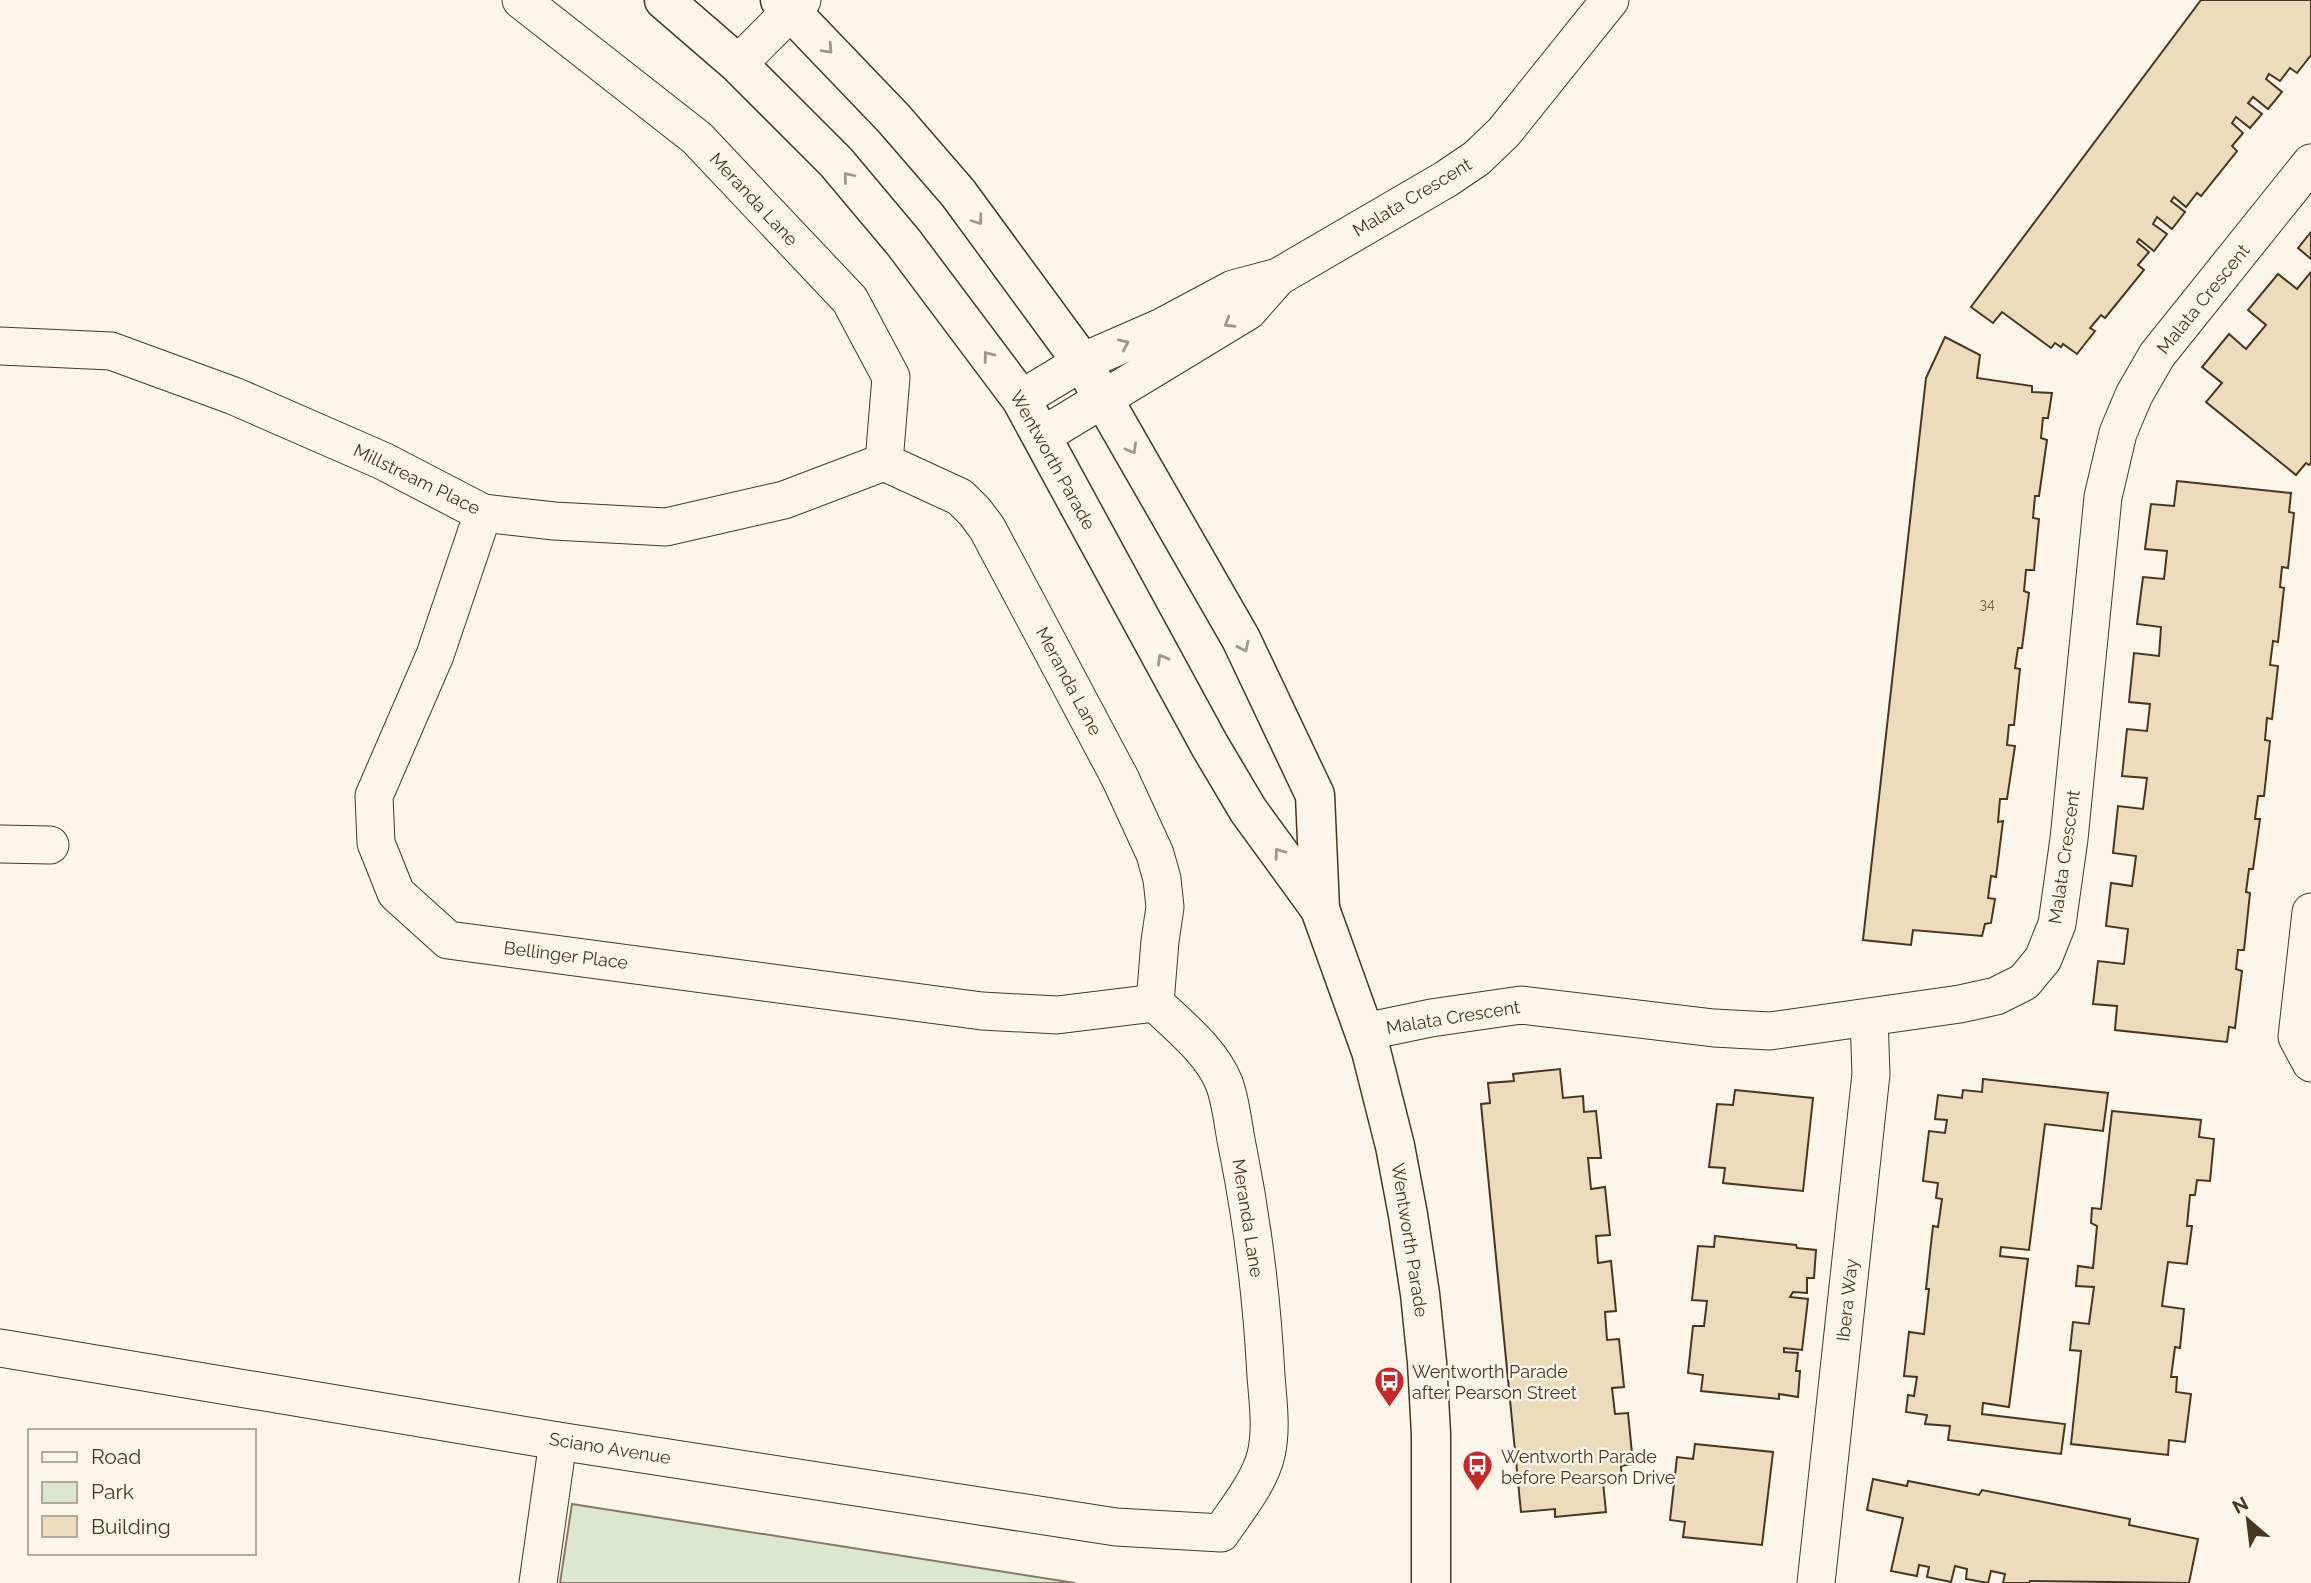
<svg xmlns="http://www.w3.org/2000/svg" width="2311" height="1583" font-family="Raleway,sans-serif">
  <rect width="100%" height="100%" fill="#fbf6e9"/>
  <polygon fill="#dce7d0" stroke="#887966" stroke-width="2" points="572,1504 1075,1583 560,1583"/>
  <g fill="#ecdcbc" stroke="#4a3520" stroke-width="2">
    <polygon points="2201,0 2311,0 2311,55 2297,73 2290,68 2280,81 2269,74 2266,79 2282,92 2268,109 2253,97 2248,103 2262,114 2250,128 2236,117 2232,123 2243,133 2232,146 2237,151 2201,196 2197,193 2186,207 2174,197 2171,201 2185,212 2172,229 2157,217 2153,224 2167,234 2154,251 2139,239 2137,242 2149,252 2138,265 2144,270 2105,318 2101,315 2090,328 2095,331 2077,354 2063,344 2061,347 2055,343 2051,348 2002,312 1993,323 1971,307"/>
    <polygon points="2311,232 2311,259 2298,248"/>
    <polygon points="2311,272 2311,463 2309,465 2306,463 2296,475 2206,402 2222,383 2202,367 2229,334 2246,349 2266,325 2248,310 2278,274 2297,289"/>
    <polygon points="1945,337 1980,355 1977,378 2032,386 2032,392 2052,393 2048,418 2043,418 2041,438 2047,440 2039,496 2035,496 2033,518 2039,519 2034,570 2026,570 2024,591 2029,593 2022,648 2018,648 2015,668 2020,669 2014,725 2009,725 2007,745 2015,746 2007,799 2000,799 1998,822 2003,821 1996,877 1991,876 1988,898 1995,899 1991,923 1985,924 1982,936 1913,930 1911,945 1863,940 1926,378"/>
    <polygon points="2177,481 2291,493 2289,512 2294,513 2288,568 2282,567 2280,587 2284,588 2278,642 2273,641 2270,665 2278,666 2272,719 2267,718 2265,740 2270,741 2264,796 2258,796 2255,819 2260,819 2253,869 2249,869 2246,892 2250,893 2244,950 2238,950 2236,969 2242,971 2235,1028 2229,1027 2227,1042 2115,1030 2117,1006 2093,1004 2098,961 2124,964 2128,929 2106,926 2111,883 2132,886 2136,856 2113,853 2118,806 2143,809 2147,778 2122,776 2127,729 2147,731 2150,704 2129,702 2134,653 2159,656 2161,627 2137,624 2143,577 2164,579 2167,551 2145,549 2151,504 2174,506"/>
    <polygon points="1560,1069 1563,1098 1583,1096 1584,1112 1596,1111 1601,1158 1588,1158 1591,1189 1605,1187 1610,1235 1596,1236 1598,1263 1611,1261 1616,1311 1605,1312 1607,1340 1619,1339 1624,1387 1612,1388 1615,1414 1628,1413 1633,1464 1621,1466 1622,1480 1603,1482 1606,1512 1555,1517 1555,1509 1521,1512 1481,1104 1490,1103 1488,1083 1514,1081 1513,1074"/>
    <polygon points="1983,1079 2108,1093 2103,1131 2045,1124 2029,1250 2001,1247 2000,1256 2028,1259 2009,1407 1983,1403 1982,1414 2065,1424 2061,1454 1948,1440 1950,1426 1925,1424 1927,1415 1906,1412 1908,1395 1914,1396 1917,1377 1904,1376 1909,1332 1924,1334 1929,1289 1926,1289 1933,1226 1938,1227 1942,1199 1936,1198 1938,1183 1923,1181 1929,1131 1945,1133 1947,1120 1935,1119 1938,1095 1962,1098 1963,1090 1982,1092"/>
    <polygon points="1735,1090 1813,1098 1803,1191 1723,1183 1725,1168 1709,1167 1717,1104 1733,1105"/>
    <polygon points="2112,1111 2201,1120 2199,1137 2214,1139 2210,1181 2197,1180 2195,1195 2190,1195 2187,1226 2192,1226 2187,1264 2168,1262 2162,1306 2184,1309 2180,1348 2175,1347 2171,1377 2177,1377 2176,1392 2191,1394 2185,1442 2169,1440 2168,1455 2071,1444 2081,1351 2070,1350 2073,1322 2089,1324 2094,1287 2076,1286 2078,1266 2093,1268 2097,1226 2091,1223 2092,1208 2101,1209"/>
    <polygon points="1715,1236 1796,1245 1797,1248 1816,1250 1814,1278 1807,1278 1807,1293 1793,1292 1790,1297 1808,1299 1802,1350 1784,1348 1784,1352 1798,1353 1796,1371 1800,1371 1798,1397 1779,1394 1779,1399 1701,1391 1703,1375 1688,1373 1693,1326 1704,1326 1707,1301 1692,1300 1698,1246 1714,1247"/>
    <polygon points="1695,1444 1773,1452 1762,1545 1683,1537 1685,1522 1670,1520 1677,1457 1693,1459"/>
    <polygon points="1873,1479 1907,1486 1908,1481 1979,1495 1982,1490 2130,1519 2129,1525 2198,1539 2189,1583 2030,1581 2029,1583 2003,1583 2005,1574 1991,1571 1988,1583 1966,1579 1967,1569 1955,1566 1951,1582 1927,1577 1929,1567 1919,1565 1917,1576 1891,1571 1903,1518 1867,1510"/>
  </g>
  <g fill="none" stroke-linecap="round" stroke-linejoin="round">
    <defs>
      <g id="street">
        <polyline points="738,64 802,0"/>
        <polyline points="0,346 111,351 234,396 383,461 483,513 554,521 666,527 784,500 884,462"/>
        <polyline points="1021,399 1082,362 1160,328 1233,289 1278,277 1446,179 1477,158 1504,132 1610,0"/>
        <polyline points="1042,436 1248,311 1278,277"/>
        <polyline points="483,513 435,655 374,796 376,843 396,893 448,940 982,1011 1057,1015 1155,1003"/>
        <polyline points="0,844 50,845"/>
        <polyline points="2311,912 2297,1037 2311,1063"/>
        <polyline points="1364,1032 1431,1018 1521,1005 1714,1028 1770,1031 1960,1004 1996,996 2024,982 2043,959 2057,924 2069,839 2103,497 2118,433 2134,395 2157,355 2311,163"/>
        <path d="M0,1348l558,93 558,86 105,6c16,-24 38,-50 45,-78 6,-26 2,-53 0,-79 -4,-76 -13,-151 -28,-226 -5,-22 -6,-46 -14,-67 -13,-32 -45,-57 -69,-80l5,-62 5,-34 -3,-28 -7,-25 -35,-76 -133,-250 -12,-16 -15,-15 -76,-35 7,-85 -41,-77 -153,-162 -176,-138"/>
        <polyline points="538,1583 558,1441"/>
        <polyline points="1816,1583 1871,1074 1869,1018"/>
      </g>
      <g id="secondary">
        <polyline points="664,0 738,64 836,162 904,243 1021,399 1210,746 1248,810 1320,909 1371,1051 1395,1146 1408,1215 1420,1294 1427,1362 1431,1434 1431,1583"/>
        <polyline points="780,0 894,119 958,193 1082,362 1241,639 1315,795 1320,909"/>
      </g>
    </defs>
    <use href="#street" stroke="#4a3520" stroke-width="39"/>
    <use href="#secondary" stroke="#4a3520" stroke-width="41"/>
    <use href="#street" stroke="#fbf6e9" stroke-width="37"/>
    <use href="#secondary" stroke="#fbf6e9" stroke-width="38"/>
  </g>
  <defs><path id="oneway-chevron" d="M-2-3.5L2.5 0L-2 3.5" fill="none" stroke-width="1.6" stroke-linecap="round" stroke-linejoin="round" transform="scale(1.75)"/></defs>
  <g stroke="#a29684">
    <use href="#oneway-chevron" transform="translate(828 49) rotate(47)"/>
    <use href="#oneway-chevron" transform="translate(848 177) rotate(-130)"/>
    <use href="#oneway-chevron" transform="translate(978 220) rotate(54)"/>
    <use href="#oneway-chevron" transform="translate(1229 323) rotate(149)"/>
    <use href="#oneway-chevron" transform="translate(1124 344) rotate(-24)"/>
    <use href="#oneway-chevron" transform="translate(988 356) rotate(-127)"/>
    <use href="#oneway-chevron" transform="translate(1132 449) rotate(60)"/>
    <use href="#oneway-chevron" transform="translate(1244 647) rotate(65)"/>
    <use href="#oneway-chevron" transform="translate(1162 659) rotate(-119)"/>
    <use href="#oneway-chevron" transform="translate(1279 853) rotate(-126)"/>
  </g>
  <defs>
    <symbol id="bus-pin" viewBox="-11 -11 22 30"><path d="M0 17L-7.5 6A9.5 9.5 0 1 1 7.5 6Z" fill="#c62828" stroke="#fbf6e9"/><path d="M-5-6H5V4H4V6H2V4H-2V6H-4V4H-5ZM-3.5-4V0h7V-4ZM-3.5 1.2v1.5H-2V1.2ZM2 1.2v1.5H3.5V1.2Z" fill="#fff"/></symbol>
  </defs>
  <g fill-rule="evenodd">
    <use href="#bus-pin" x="1372" y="1364" width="35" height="47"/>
    <use href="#bus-pin" x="1460" y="1448" width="35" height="47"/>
  </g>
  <g text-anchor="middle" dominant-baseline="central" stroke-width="5" stroke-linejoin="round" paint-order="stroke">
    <g font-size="14" fill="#725f47">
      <text x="1987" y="604">34</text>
    </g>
    <g font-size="18" fill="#4a3520" stroke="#fbf6e9">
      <text transform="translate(1412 197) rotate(-31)">Malata Crescent</text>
      <text transform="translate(754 199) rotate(47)">Meranda Lane</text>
      <text transform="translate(2203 299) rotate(-51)">Malata Crescent</text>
      <text transform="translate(1053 460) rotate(61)">Wentworth Parade</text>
      <text transform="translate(417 479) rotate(26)">Millstream Place</text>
      <text transform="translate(1069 681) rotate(62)">Meranda Lane</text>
      <text transform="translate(2064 857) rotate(-82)">Malata Crescent</text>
      <text transform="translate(566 955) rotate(7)">Bellinger Place</text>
      <text transform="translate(1453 1017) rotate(-9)">Malata Crescent</text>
      <text transform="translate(1248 1218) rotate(81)">Meranda Lane</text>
      <text transform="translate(1410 1240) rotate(81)">Wentworth Parade</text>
      <text transform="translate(1847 1300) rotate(-84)">Ibera Way</text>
      <text transform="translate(610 1448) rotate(9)">Sciano Avenue</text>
    </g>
    <g font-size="18" fill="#4a3520" stroke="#fbf6e9" text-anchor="start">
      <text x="1412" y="1371">Wentworth Parade<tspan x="1412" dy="21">after Pearson Street</tspan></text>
      <text x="1501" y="1456">Wentworth Parade<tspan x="1501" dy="21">before Pearson Drive</tspan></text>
    </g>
  </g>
  <rect x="28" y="1429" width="228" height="126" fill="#fbf6e9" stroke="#b4a999" stroke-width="2"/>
  <rect x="42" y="1452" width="35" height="10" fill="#fbf6e9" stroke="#b4a999" stroke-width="2"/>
  <text x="91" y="1464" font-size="21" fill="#4a3520">Road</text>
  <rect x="42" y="1482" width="35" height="21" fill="#dce7d0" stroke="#b4a999" stroke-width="2"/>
  <text x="91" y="1499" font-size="21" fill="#4a3520">Park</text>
  <rect x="42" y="1516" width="35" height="21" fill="#ecdcbc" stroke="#b4a999" stroke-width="2"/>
  <text x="91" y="1534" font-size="21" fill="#4a3520">Building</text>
  <g transform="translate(2248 1520) rotate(332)" stroke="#fbf6e9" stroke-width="5" paint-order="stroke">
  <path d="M0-5L12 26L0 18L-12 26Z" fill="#4a3520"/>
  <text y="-10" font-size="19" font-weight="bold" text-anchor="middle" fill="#4a3520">N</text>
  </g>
</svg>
